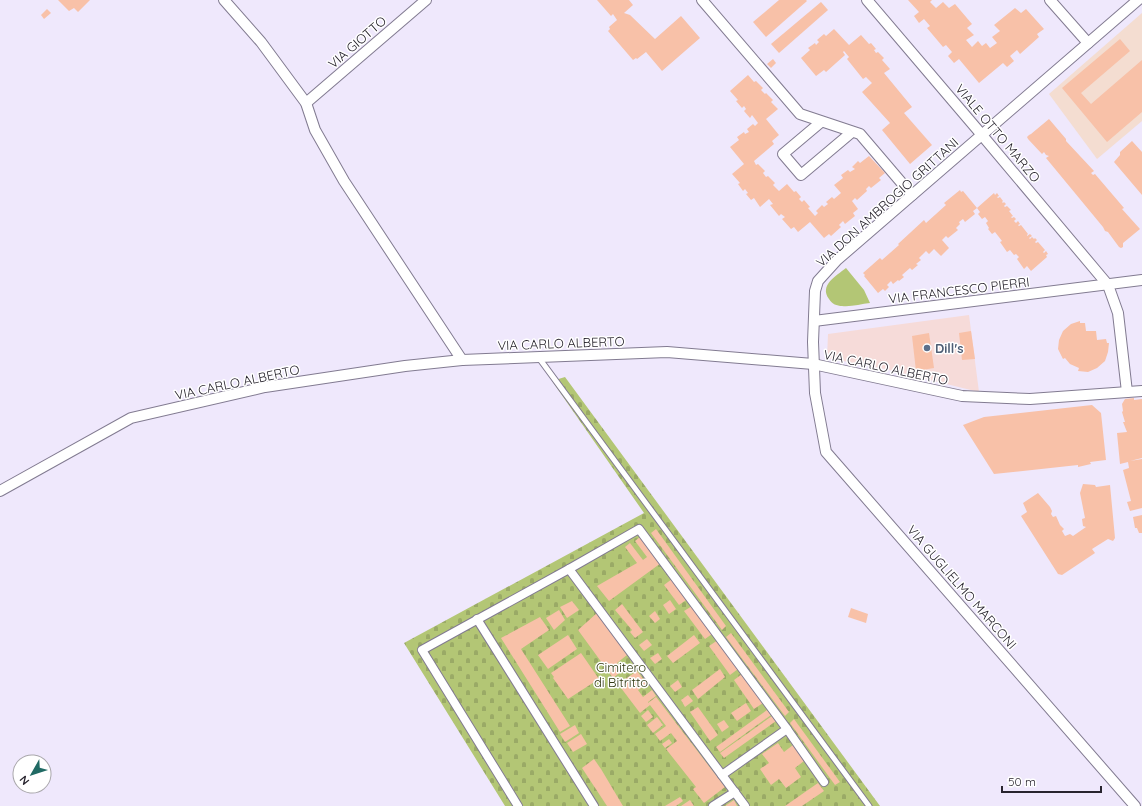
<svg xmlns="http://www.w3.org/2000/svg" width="1142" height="806" font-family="Quicksand,sans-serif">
  <defs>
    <pattern id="cemetery-stones" width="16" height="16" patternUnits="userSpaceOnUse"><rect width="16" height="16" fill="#b3c675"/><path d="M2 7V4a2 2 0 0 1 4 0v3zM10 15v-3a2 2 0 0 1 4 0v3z" fill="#9aaa66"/></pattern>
  </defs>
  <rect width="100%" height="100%" fill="#efe8fc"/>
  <polygon fill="#f6dbd9" points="969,315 979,392 885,369 827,358 828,334"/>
  <polygon fill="#f4ddd1" points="1142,13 1142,121 1097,159 1049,94"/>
  <path fill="#b3c675" d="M846,268l18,22 6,13c-9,1 -19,4 -28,3 -5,0 -10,-2 -13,-7 -10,-14 7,-23 17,-31z"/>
  <polygon fill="url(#cemetery-stones)" points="565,377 880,806 505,806 404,643 644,513 552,381"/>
  <g fill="#f8c1a8">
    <polygon points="58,0 90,0 78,12 74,8 69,11"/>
    <polygon points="597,0 629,0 633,5 624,13 630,15 655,39 681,16 700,38 662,71 646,52 637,59 636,58 633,60 608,31 610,29 609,27 617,20 613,14 611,16"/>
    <polygon points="779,0 806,0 807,1 766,37 753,22"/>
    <polygon points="908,0 932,0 930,2 936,8 943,2 949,8 955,4 972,24 967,28 974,35 966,40 972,47 978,41 982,46 986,43 990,48 997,43 992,37 1000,31 994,25 1015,8 1021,13 1026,9 1044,29 1037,34 1039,37 1020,54 1017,50 1010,56 1014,61 1007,67 1003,63 979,83 959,59 954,63 948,56 952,52 946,45 943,47 927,28 930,26 924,19 919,23 914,16 919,12"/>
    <polygon points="821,2 828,10 779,53 771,44"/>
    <polygon points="47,9 51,13 44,19 41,15"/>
    <polygon points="834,29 849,45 861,35 869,44 871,43 876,49 874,50 876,53 878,52 884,58 882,60 890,69 884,73 912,107 904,113 932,145 910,164 882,130 890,123 862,92 872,83 866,77 863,79 847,59 849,57 844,51 843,52 845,55 826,72 824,70 816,76 801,58 810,50 808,48 815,43 816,45 819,42 817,40 824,34 826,36"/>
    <polygon points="1120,39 1130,51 1081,93 1091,104 1142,60 1142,112 1107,142 1062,88"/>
    <polygon points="773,59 776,63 771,68 767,64"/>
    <polygon points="748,75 754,82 756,81 763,88 761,90 765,94 766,93 773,100 771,102 778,109 766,119 779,135 772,141 774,144 754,161 756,165 758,164 765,171 763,173 766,177 768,176 775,183 773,185 779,191 787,184 794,192 796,191 801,197 799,199 802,202 804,200 810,207 808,208 815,216 818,213 816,211 822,205 824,207 828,204 826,202 832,197 834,199 841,193 834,185 843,178 841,175 848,170 850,172 855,169 852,167 858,161 860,163 869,156 885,173 879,178 881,180 871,188 869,186 866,189 867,191 857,200 855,198 852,201 858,209 853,213 855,216 845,224 843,221 839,225 841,227 831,236 829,234 824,238 810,222 798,232 794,227 791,229 782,219 785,217 781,214 779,216 770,205 773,204 769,199 760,207 754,198 751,200 746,194 748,193 745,189 743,191 738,184 740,183 732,174 744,164 730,147 739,140 737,137 744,132 745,134 749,132 747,129 753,124 755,126 758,123 752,115 750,118 744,111 746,109 744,106 742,108 736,101 738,100 730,91"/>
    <polygon points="1049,119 1066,139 1066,141 1094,171 1091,173 1093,175 1095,174 1124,208 1122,209 1140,229 1123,243 1123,247 1121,248 1119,247 1108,232 1105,231 1103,227 1046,158 1049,156 1046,155 1044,152 1042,154 1028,139 1027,137 1029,135 1031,134"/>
    <polygon points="1132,141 1142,152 1142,195 1114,162 1120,155 1120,152"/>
    <polygon points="960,190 961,192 963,191 977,208 973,211 975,214 965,222 963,219 959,222 960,224 956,228 958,230 948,238 946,236 942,240 949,248 941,256 934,249 929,254 926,251 919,258 921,260 916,264 918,265 912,270 910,268 902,275 904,277 899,281 898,280 893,284 891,281 887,285 889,287 885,291 883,289 878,293 864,276 865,275 863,273 880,258 882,260 899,245 898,244 924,220 926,223 946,205 944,203"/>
    <polygon points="994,193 995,195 997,193 999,196 997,197 998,198 1000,197 1003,201 1002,202 1003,203 1004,202 1006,204 1004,206 1005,207 1007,206 1011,210 1009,211 1013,216 1011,217 1012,218 1014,217 1016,219 1014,221 1016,223 1018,221 1020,224 1018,225 1019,226 1021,225 1028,234 1027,235 1027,236 1030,234 1032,236 1029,238 1030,239 1032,237 1034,239 1035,238 1037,240 1035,242 1036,243 1038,242 1045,250 1043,252 1044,253 1046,251 1048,254 1046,255 1047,257 1031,271 1027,266 1024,269 1017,259 1019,257 1016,254 1014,255 1010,250 1007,252 1000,242 1002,241 995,232 992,234 988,229 989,228 986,223 988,221 985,217 982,219 978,214 980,212 977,208"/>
    <polygon points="1080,321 1080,323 1085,323 1086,331 1096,331 1097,340 1106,339 1107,343 1109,343 1108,352 1105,361 1097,368 1088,372 1078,371 1079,368 1070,364 1065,358 1063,359 1058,349 1059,340 1063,331 1071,324"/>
    <polygon points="971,331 975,359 962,360 959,333"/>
    <polygon points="929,333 934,368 916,371 912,336"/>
    <polygon points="1134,398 1134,400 1142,399 1142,458 1130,461 1142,459 1142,508 1130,511 1127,502 1131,501 1123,470 1129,468 1128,462 1120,464 1117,433 1127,432 1123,422 1125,422 1122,412 1123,411 1122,404 1125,399"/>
    <polygon points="1092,405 1101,413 1106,460 1090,462 1091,464 1078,467 1078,465 994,474 963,425 984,417"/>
    <polygon points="1083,484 1095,485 1096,487 1110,485 1115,538 1113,541 1108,539 1092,549 1095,553 1062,575 1058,574 1021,516 1027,512 1023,503 1038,493 1050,507 1052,511 1051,514 1053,517 1056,516 1060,525 1064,529 1062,531 1065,536 1070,534 1073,536 1086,527 1083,526 1082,519 1085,518 1080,493"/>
    <polygon points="1142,515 1142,533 1139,533 1137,528 1135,528 1133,517"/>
    <polygon points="656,529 726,626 722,630 651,533"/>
    <polygon points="640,537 661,563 609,601 597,586 637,563 625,547 630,543 643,560 647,557 635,541"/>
    <polygon points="672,579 686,600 679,605 664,585"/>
    <polygon points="670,600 676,609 669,614 663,605"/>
    <polygon points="572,601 579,610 567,618 560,607"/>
    <polygon points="622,604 643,632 635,638 630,632 632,630 615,610"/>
    <polygon points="692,606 712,634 705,639 684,611"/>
    <polygon points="851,608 868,614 866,623 848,617"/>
    <polygon points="559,610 565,620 554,630 546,618"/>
    <polygon points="655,611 660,619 655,623 649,616"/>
    <polygon points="597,613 627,655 617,663 623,670 613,678 578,630"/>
    <polygon points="540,617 549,630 521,649 570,726 560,732 501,638"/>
    <polygon points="731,633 789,712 785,716 726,637"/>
    <polygon points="568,635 577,649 548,669 538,655"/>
    <polygon points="694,635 700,643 673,663 667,656"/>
    <polygon points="647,639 652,645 644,651 639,645"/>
    <polygon points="718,640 738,669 730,675 709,646"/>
    <polygon points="581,653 599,679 568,699 553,678 554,677 551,673"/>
    <polygon points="658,653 662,659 655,664 650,658"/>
    <polygon points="720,669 725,677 698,699 692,690"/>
    <polygon points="637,671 647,684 638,690 643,697 652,690 656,696 648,702 648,703 656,697 725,787 704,803 693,789 696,787 666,749 677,741 671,733 660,741 655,734 666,726 650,705 640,713 618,684"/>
    <polygon points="742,674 763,703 754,709 734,680"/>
    <polygon points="678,680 682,687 675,692 670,686"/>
    <polygon points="688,695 693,701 685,707 681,700"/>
    <polygon points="746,703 751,711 737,721 731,713"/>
    <polygon points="698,707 718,735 710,741 690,712"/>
    <polygon points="648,710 653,717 646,722 641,716"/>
    <polygon points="767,710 771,715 720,752 716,747"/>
    <polygon points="772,716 776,721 724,758 720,753"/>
    <polygon points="657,717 663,725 653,733 647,725"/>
    <polygon points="794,719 840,782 835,785 790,723"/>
    <polygon points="724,720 729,727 722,732 717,724"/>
    <polygon points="575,725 579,733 565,742 560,734"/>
    <polygon points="581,734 587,744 573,752 567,743"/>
    <polygon points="669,739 672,743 665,748 662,744"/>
    <polygon points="778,743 784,752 793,745 804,761 795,768 801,777 786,788 779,779 771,785 760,769 769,763 762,754"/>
    <polygon points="594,759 601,769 623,806 607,806 582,768"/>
    <polygon points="818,783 824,791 802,806 785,806"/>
    <polygon points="680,797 683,801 676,806 665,806"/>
    <polygon points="690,800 694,806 681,806"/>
    <polygon points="734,800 737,806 725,806"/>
  </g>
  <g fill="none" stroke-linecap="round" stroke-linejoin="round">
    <defs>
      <polyline id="service" points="539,358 869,806"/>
      <g id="pedestrian">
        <polyline points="569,569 745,806"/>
        <polyline points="477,619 594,806"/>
        <polyline points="722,775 787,729"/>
        <polyline points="518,806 422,650 569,569 639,529 787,729 824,782"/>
        <polyline points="713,806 735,792"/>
      </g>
      <g id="minor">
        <polyline points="224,0 261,42 306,103 315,130 344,181 462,360"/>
        <polyline points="702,0 800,114 860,134 912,195"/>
        <polyline points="867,0 976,128 1108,285 1118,313 1127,392"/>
        <polyline points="1050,0 1088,43"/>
        <polyline points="306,103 426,0"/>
        <polyline points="821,122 783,154 801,175 852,132"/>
        <polyline points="814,321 1142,280"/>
        <polyline points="0,491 131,418 265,387 405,366 462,360 667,352 813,364 962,396 1030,399 1142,391"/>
        <polyline points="1135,806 826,452 815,393 813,342 815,291 818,281 837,260 1138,0"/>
      </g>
    </defs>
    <use href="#service" stroke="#827b91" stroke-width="7"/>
    <use href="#pedestrian" stroke="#827b91" stroke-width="10"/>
    <use href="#minor" stroke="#827b91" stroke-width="12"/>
    <use href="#service" stroke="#fff" stroke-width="5"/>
    <use href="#pedestrian" stroke="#fff" stroke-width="8"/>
    <use href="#minor" stroke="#fff" stroke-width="10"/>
  </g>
  <circle fill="#5c6f8a" stroke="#fff" stroke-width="1.5" cx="927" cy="348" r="4"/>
  <g text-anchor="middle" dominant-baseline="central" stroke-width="3" stroke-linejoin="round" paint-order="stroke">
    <g font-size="13" fill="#28242e" stroke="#fff">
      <text transform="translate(357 42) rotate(-41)">VIA GIOTTO</text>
      <text transform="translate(998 133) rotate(50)">VIALE OTTO MARZO</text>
      <text transform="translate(887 202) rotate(-42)">VIA DON AMBROGIO GRITTANI</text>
      <text transform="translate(959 290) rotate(-7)">VIA FRANCESCO PIERRI</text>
      <text transform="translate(561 343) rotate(-2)">VIA CARLO ALBERTO</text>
      <text transform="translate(886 367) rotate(12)">VIA CARLO ALBERTO</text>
      <text transform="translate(237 382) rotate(-12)">VIA CARLO ALBERTO</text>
      <text transform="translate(962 587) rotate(49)">VIA GUGLIELMO MARCONI</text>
    </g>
    <g font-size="13" font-weight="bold" fill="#4e5e75" stroke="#fff" text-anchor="start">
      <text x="935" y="348">Dill's</text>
    </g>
    <g font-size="13" fill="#303811" stroke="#fff">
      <text x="621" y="667">Cimitero<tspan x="621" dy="15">di Bitritto</tspan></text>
    </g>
  </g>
  <g transform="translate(32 774) rotate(231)"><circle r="19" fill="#ffffff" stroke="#a9a7ab"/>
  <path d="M0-3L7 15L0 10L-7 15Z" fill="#206a64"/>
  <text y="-6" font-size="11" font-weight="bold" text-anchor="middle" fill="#28242e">N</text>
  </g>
  <path d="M1002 786v6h99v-6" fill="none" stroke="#28242e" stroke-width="2"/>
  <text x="1008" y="786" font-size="12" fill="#28242e" stroke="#ffffff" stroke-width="3" paint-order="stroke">50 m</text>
</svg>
